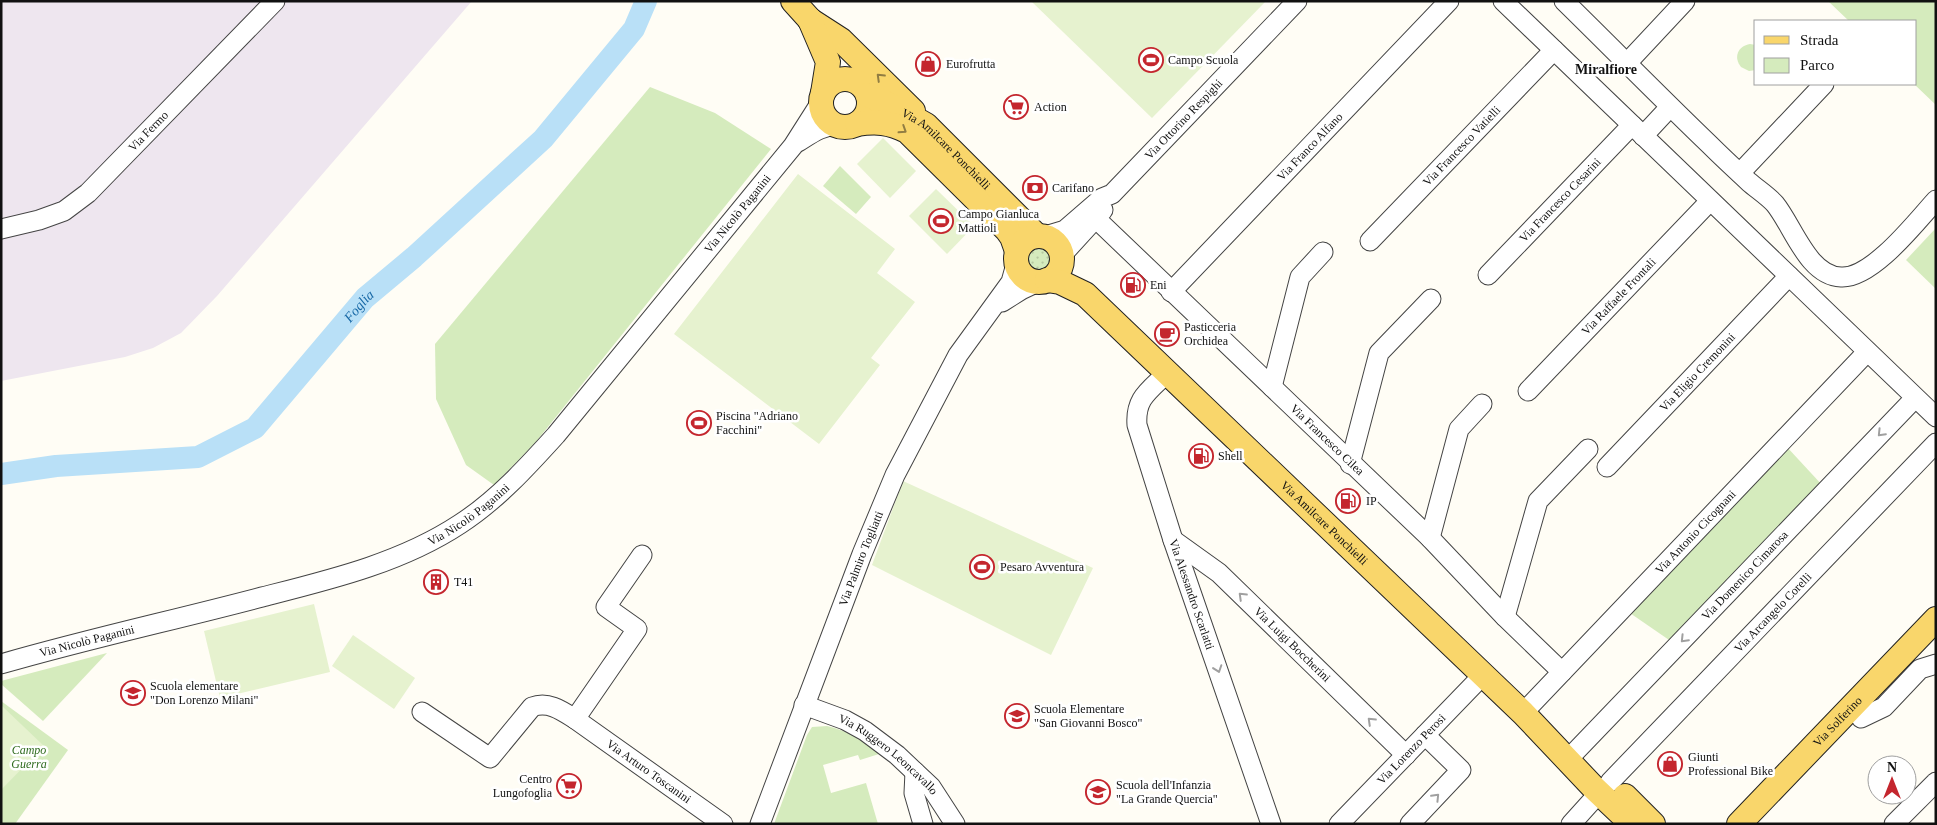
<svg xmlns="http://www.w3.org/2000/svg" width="1937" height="825" font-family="'Times New Roman',serif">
  <defs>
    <pattern id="grass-dots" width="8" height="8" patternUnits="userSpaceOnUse" patternTransform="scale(1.25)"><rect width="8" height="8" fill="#d5ebbd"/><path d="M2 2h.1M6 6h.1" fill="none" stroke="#b6c8a1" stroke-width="1.8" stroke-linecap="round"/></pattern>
  </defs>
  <rect width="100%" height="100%" fill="#fffdf5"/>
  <polygon fill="#eee6ef" points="1,1 472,1 217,296 181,333 153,348 125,357 1,381"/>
  <circle fill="url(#grass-dots)" cx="1039" cy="259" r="14"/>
  <g fill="#d5ebbd">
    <polygon points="1828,1 1936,1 1936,105 1914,84 1916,84 1916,21 1849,21"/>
    <path d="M1750,44l6,1v25l-7,1 -8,-4c-8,-10 -3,-21 9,-23z"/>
    <polygon points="650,87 715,113 771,149 535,443 494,485 466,465 436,399 435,344"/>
    <polygon points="840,166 871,197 856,214 823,186"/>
    <polygon points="1936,228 1936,289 1906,260"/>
    <polygon points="1786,446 1823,486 1672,642 1627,611"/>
    <polygon points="107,653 43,721 1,684 1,681"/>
    <polygon points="1,701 68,750 15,824 1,824"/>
    <path d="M827,726c21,5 36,14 52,28l-19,6 -2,-5 -35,10 8,28 35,-10 12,41h-104l33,-89 5,-8z"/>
  </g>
  <g fill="#e6f2cf">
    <polygon points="1031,1 1266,1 1152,118"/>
    <polygon points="883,138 916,171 890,198 857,164"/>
    <polygon points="798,174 895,249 877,273 915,302 871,358 880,365 819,444 674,334"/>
    <polygon points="936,189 974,226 947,254 909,216"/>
    <polygon points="903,481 1093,568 1051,655 872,565"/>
    <polygon points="314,604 330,672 220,698 204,631"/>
    <polygon points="353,635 415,678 394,709 332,666"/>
    <polygon points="1,705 44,746 1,790"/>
  </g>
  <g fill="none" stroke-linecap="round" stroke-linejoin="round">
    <path stroke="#b9e0f7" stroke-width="22" id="s1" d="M1,474l55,-8 142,-9 57,-29 110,-130 49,-41 129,-118 91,-110 12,-28"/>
    <defs>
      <g id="minor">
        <polyline points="1503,1 1936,417"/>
        <path d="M1564,1c49,48 97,97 146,144 13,13 26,25 39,37 8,7 19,14 26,22 18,22 33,72 66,73 31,2 75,-55 95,-77"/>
        <polyline points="1627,63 1685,1"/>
        <polyline points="1643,136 1670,107"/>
        <path d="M798,142c13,-8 23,-16 39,-17"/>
        <polyline points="1740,173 1824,84"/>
        <path id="s2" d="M1088,211l342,327 75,79 57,55"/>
        <path id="s3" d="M1,229l38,-9 25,-9 24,-18 187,-192"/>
        <path id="s4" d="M1045,236l20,-6 37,-32 10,-4 185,-193"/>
        <path id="s5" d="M1370,241l184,-191"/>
        <polyline points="1062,255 1103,210"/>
        <path id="s6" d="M1488,275l144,-150"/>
        <path id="s7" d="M1171,292l278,-291"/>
        <polyline points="1002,302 1021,290 1038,282"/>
        <path id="s8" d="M1167,373c-18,18 -32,25 -30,52l36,115 98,284"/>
        <polyline points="1272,387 1300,277 1323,252"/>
        <path id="s9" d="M1528,391l182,-190"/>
        <polyline points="1350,464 1379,353 1431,299"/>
        <path id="s10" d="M1607,467l182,-191"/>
        <polyline points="1430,538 1459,429 1482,404"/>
        <path id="s11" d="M1173,540l46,33 187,182"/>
        <path id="s12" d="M642,555l-36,52 31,22 -62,90 148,105"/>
        <polyline points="1505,617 1538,501 1588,449"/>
        <path id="s13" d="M1,664c86,-25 174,-44 261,-67 67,-17 139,-34 198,-73 37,-24 67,-57 96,-89l237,-289 28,-44"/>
        <path id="s14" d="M804,705l41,15 20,11 32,24 34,32 24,37"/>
        <path d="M422,712l68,46 42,-51c16,-6 29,3 43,12"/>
        <path id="s15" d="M1523,713l344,-361"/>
        <polyline points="1861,718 1884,707 1920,669 1936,664"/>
        <path id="s16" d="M1575,752l340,-354"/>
        <polyline points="915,772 914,793 923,824"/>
        <path id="s17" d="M1610,782l326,-339"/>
        <path id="s18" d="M760,824l102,-270 33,-79 63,-120 53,-73 5,-18"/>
        <path id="s19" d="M1339,824l144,-149"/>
        <polyline points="1410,824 1461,770 1425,735"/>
        <polyline points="1571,824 1599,793"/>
        <polyline points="1894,824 1936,782"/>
      </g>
      <g id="major">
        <polyline points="793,1 821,32"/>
        <polyline points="810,20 841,40 913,111"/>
        <polyline points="810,20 828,62 823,93"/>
        <circle cx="845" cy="103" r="24"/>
        <path id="s20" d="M868,95l26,12 32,18 111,111"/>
        <path d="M857,124c19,-3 32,-2 50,7l100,99 5,7 5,14"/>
        <circle cx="1039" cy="259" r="23"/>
        <path id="s21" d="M1047,280l13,2 25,12 438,419 71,75 38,36"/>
        <polyline points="1625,796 1653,824"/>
        <path id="s22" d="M1739,824l197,-205"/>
      </g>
    </defs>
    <use href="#minor" stroke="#444" stroke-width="21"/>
    <use href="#major" stroke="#222" stroke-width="26"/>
    <use href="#minor" stroke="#fff" stroke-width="19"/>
    <use href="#major" stroke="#f9d66b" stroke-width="24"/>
  </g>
  <defs><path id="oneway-chevron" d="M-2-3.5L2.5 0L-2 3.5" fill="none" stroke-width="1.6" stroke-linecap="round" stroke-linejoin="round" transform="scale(1.25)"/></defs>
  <g stroke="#917d42">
    <use href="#oneway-chevron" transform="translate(880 77) rotate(-136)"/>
    <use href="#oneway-chevron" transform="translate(903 130) rotate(33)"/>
  </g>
  <g stroke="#a0a0a0">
    <use href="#oneway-chevron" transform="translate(1881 433) rotate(134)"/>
    <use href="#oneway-chevron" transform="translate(1242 596) rotate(-136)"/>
    <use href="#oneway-chevron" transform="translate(1684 639) rotate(134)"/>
    <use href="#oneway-chevron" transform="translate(1218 669) rotate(71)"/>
    <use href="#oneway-chevron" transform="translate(1371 721) rotate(-136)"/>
    <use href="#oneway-chevron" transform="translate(1436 797) rotate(-46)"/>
  </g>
  <defs>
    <symbol id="stadium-ring" viewBox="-11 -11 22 22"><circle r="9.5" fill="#fff" stroke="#c4262e" stroke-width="1.5"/><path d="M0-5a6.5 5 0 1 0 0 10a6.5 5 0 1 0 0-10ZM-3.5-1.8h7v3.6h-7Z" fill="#c4262e"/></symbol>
    <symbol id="shop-ring" viewBox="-11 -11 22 22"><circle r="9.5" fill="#fff" stroke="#c4262e" stroke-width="1.5"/><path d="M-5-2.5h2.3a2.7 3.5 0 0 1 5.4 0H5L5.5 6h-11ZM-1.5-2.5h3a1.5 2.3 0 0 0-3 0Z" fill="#c4262e"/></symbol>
    <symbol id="supermarket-ring" viewBox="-11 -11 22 22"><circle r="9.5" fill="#fff" stroke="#c4262e" stroke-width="1.5"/><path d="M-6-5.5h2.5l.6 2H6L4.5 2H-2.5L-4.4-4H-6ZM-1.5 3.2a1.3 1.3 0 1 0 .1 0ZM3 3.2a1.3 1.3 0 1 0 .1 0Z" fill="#c4262e"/></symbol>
    <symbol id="bank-ring" viewBox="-11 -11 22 22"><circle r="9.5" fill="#fff" stroke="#c4262e" stroke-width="1.5"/><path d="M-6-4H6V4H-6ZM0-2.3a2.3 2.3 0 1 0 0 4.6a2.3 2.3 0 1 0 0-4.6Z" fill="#c4262e"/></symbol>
    <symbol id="fuel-ring" viewBox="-11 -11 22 22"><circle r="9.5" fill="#fff" stroke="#c4262e" stroke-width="1.5"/><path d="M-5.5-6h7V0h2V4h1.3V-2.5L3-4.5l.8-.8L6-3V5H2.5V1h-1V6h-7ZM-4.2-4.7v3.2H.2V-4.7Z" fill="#c4262e"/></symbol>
    <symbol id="cafe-ring" viewBox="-11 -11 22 22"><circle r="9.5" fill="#fff" stroke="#c4262e" stroke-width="1.5"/><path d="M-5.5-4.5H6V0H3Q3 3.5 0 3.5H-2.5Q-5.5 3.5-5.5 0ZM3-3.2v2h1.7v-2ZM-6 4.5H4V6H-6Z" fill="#c4262e"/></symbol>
    <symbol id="building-ring" viewBox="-11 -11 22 22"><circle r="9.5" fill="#fff" stroke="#c4262e" stroke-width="1.5"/><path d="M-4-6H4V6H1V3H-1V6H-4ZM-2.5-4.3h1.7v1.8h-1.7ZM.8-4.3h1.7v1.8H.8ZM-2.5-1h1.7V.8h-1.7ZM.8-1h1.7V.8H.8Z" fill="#c4262e"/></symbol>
    <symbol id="school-ring" viewBox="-11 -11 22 22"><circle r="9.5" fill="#fff" stroke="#c4262e" stroke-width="1.5"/><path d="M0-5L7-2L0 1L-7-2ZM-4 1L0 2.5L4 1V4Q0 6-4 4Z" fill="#c4262e"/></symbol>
  </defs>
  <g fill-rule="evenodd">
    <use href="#stadium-ring" x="1137" y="46" width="28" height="28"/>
    <use href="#shop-ring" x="914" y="50" width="28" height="28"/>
    <use href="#supermarket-ring" x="1002" y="93" width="28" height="28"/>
    <use href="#bank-ring" x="1021" y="174" width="28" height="28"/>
    <use href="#stadium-ring" x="927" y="207" width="28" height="28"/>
    <use href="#fuel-ring" x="1119" y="271" width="28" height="28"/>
    <use href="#cafe-ring" x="1153" y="320" width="28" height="28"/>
    <use href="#stadium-ring" x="685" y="409" width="28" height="28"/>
    <use href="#fuel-ring" x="1187" y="442" width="28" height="28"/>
    <use href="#fuel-ring" x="1334" y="487" width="28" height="28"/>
    <use href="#stadium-ring" x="968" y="553" width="28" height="28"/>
    <use href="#building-ring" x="422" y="568" width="28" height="28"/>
    <use href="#school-ring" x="119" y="679" width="28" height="28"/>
    <use href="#school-ring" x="1003" y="702" width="28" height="28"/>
    <use href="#shop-ring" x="1656" y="750" width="28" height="28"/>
    <use href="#supermarket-ring" x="555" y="772" width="28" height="28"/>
    <use href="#school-ring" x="1084" y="778" width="28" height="28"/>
  </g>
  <g text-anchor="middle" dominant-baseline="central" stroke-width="5" stroke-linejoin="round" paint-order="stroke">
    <g font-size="12" fill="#111" stroke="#fff" text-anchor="start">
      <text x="1168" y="60">Campo Scuola</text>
      <text x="946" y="64">Eurofrutta</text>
      <text x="1034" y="107">Action</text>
      <text x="1052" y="188">Carifano</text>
      <text x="958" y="214">Campo Gianluca<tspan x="958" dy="14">Mattioli</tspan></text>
      <text x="1150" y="285">Eni</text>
      <text x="1184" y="327">Pasticceria<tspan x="1184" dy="14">Orchidea</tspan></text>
      <text x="716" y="416">Piscina "Adriano<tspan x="716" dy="14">Facchini"</tspan></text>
      <text x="1218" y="456">Shell</text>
      <text x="1366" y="501">IP</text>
      <text x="1000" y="567">Pesaro Avventura</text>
      <text x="454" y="582">T41</text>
      <text x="150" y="686">Scuola elementare<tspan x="150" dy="14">"Don Lorenzo Milani"</tspan></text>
      <text x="1034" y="709">Scuola Elementare<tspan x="1034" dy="14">"San Giovanni Bosco"</tspan></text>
      <text x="1688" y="757">Giunti<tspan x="1688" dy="14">Professional Bike</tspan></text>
      <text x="552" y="779" text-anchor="end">Centro<tspan x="552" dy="14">Lungofoglia</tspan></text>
      <text x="1116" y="785">Scuola dell'Infanzia<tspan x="1116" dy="14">"La Grande Quercia"</tspan></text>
    </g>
    <g font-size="12" fill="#111" stroke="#fff">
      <text stroke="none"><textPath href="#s4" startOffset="184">Via Ottorino Respighi</textPath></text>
      <text stroke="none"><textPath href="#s3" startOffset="182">Via Fermo</textPath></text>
      <text stroke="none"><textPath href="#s7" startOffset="201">Via Franco Alfano</textPath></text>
      <text stroke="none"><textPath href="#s5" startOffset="132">Via Francesco Vatielli</textPath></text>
      <text stroke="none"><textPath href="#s20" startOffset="96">Via Amilcare Ponchielli</textPath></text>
      <text stroke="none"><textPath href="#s6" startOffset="104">Via Francesco Cesarini</textPath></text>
      <text stroke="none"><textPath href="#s13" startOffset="899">Via Nicolò Paganini</textPath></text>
      <text stroke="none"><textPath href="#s9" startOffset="131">Via Raffaele Frontali</textPath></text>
      <text stroke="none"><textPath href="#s10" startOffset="131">Via Eligio Cremonini</textPath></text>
      <text stroke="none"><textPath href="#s2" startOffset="331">Via Francesco Cilea</textPath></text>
      <text stroke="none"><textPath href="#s13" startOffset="494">Via Nicolò Paganini</textPath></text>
      <text stroke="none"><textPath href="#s21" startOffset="372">Via Amilcare Ponchielli</textPath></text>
      <text stroke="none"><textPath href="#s15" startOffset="250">Via Antonio Cicognani</textPath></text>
      <text stroke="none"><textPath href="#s18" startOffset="284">Via Palmiro Togliatti</textPath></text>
      <text stroke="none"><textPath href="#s16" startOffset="245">Via Domenico Cimarosa</textPath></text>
      <text stroke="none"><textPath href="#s8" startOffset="241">Via Alessandro Scarlatti</textPath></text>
      <text stroke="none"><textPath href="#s17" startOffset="235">Via Arcangelo Corelli</textPath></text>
      <text stroke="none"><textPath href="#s13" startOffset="89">Via Nicolò Paganini</textPath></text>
      <text stroke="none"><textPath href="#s11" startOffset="159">Via Luigi Boccherini</textPath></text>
      <text stroke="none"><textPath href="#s22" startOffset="142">Via Solferino</textPath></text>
      <text stroke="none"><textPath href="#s19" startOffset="104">Via Lorenzo Perosi</textPath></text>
      <text stroke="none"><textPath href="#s14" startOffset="99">Via Ruggero Leoncavallo</textPath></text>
      <text stroke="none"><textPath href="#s12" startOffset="301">Via Arturo Toscanini</textPath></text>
    </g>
    <g font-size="12" font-style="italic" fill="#2f6b1f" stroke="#fff">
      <text x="29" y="750">Campo<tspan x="29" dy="14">Guerra</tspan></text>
    </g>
    <g font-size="14" font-weight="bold" fill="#111" stroke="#fff">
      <text x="1606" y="69">Miralfiore</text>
    </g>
    <g font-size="14" font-style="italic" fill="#1768a6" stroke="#fff">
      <text stroke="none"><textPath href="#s1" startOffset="422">Foglia</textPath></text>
    </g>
  </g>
  <rect width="1937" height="825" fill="none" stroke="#111111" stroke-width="5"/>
  <rect x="1754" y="20" width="162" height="65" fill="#ffffff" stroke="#a0a0a0"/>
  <rect x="1764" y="36" width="25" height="8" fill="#f9d66b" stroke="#a0a0a0"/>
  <text x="1800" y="45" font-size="15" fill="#111111">Strada</text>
  <rect x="1764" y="58" width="25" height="15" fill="#d5ebbd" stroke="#a0a0a0"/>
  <text x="1800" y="70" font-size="15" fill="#111111">Parco</text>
  <g transform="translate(1892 780)"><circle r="24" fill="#ffffff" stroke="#a0a0a0"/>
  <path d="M0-4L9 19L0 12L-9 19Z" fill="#c4262e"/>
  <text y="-8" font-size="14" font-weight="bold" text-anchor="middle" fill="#111111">N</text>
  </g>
</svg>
